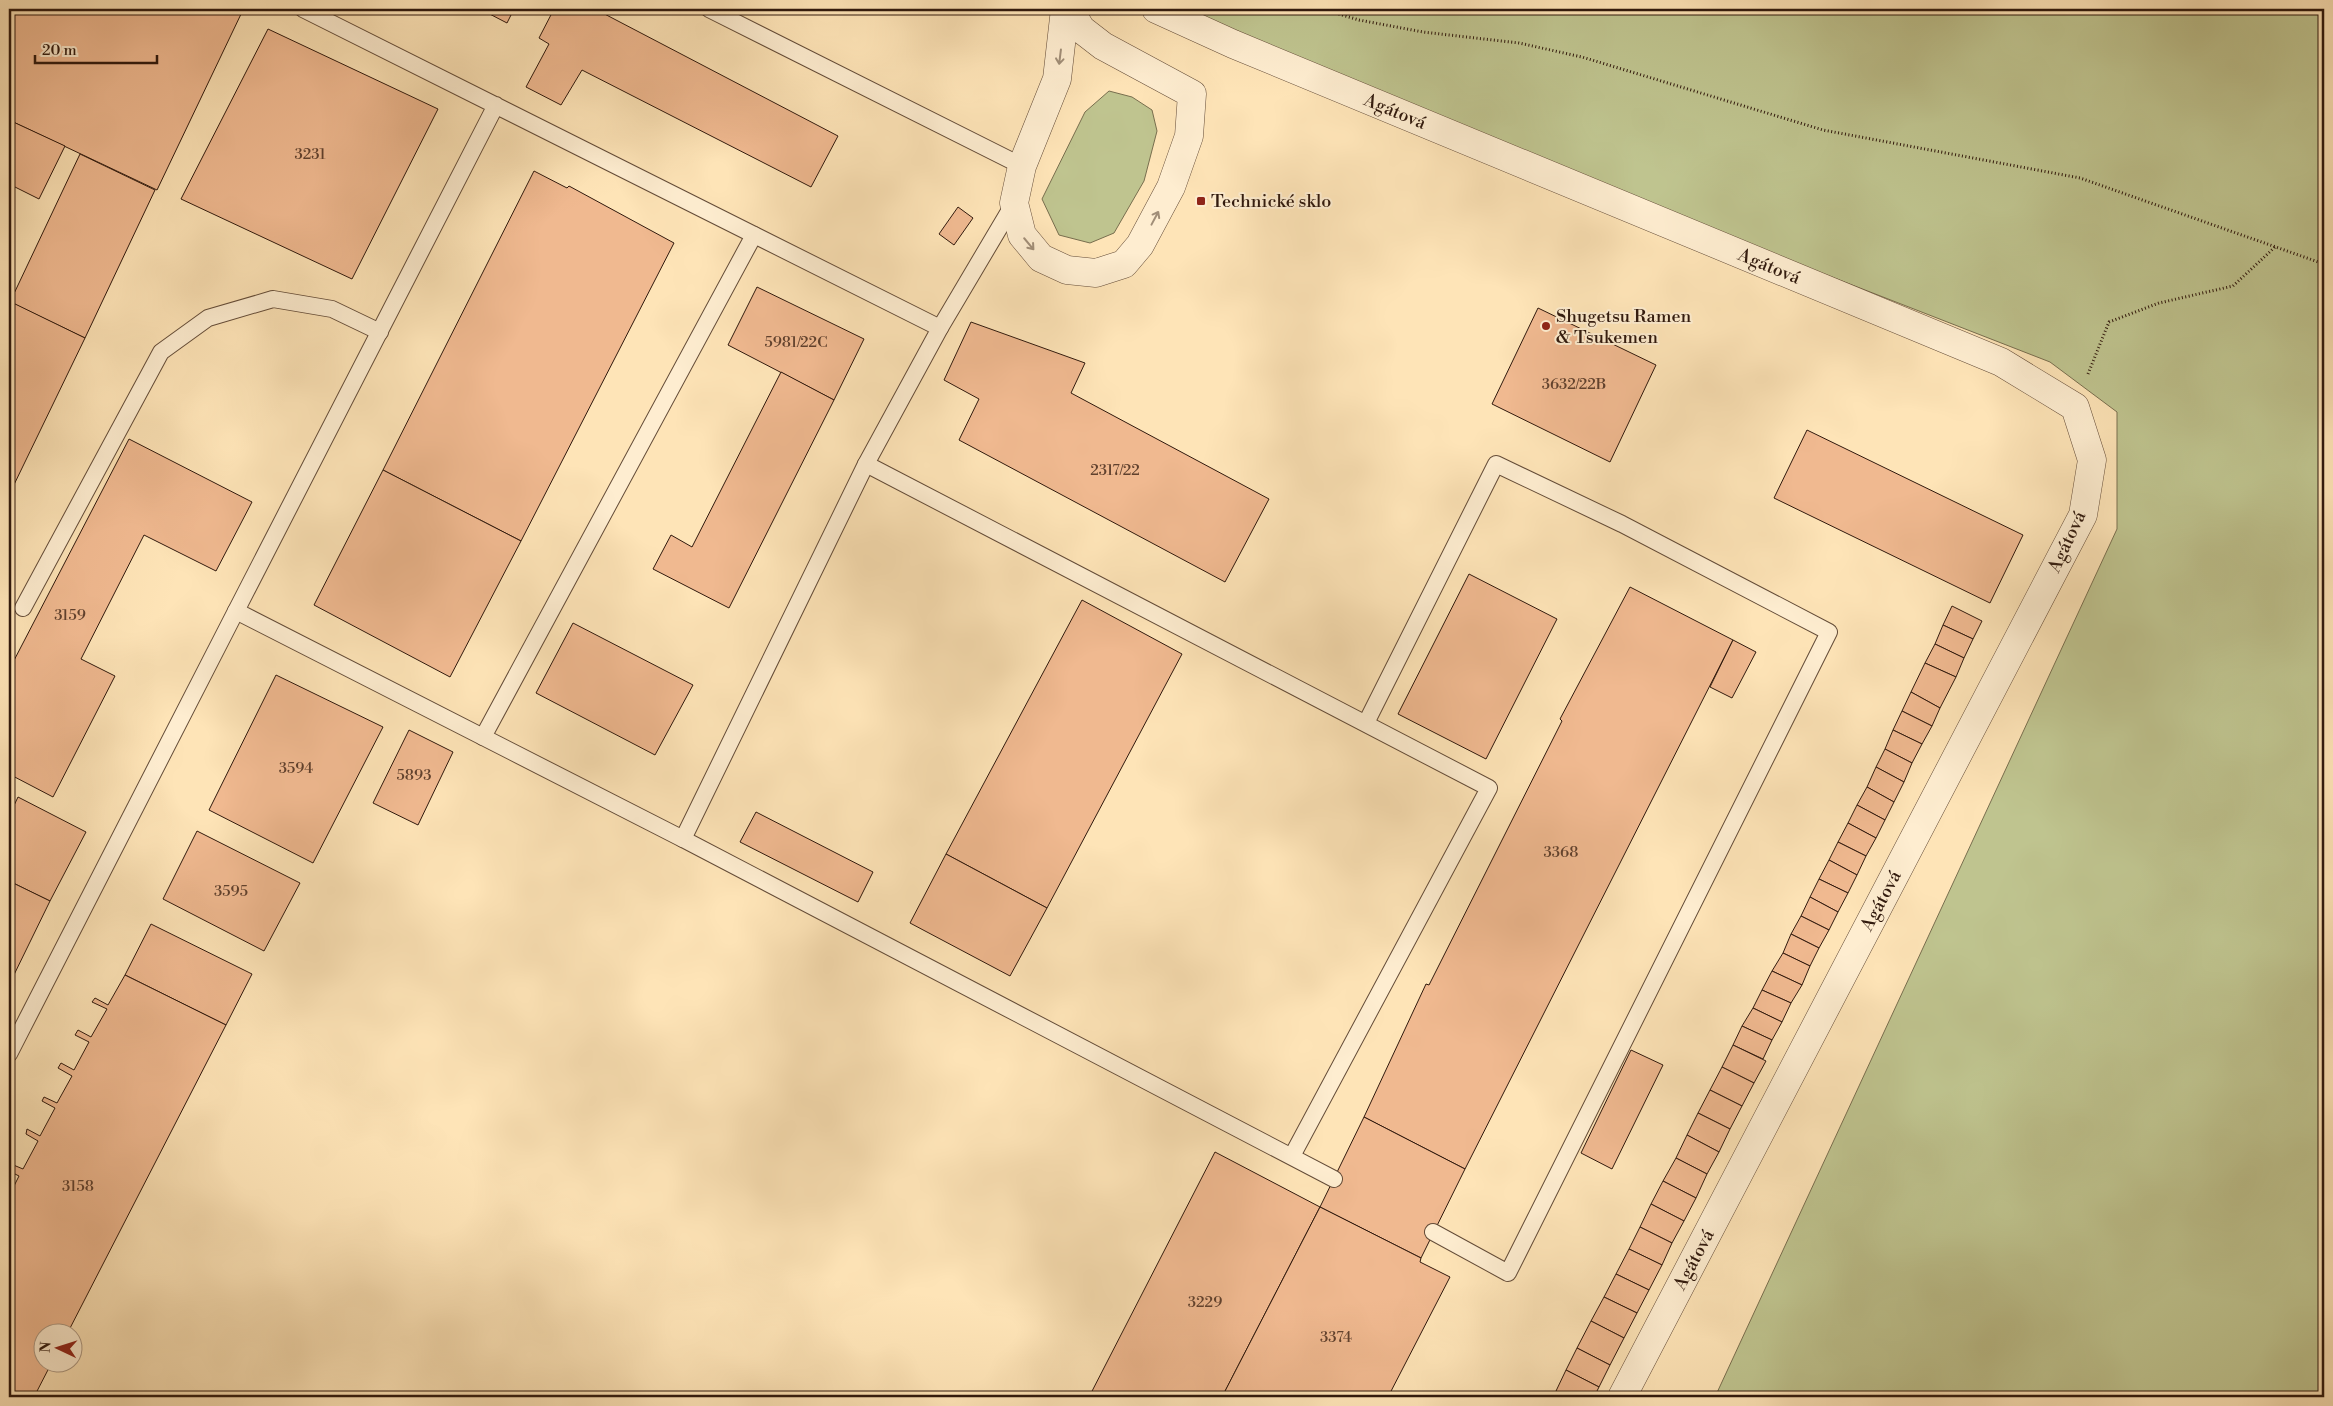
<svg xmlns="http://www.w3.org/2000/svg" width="2333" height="1406" font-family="'Libre Bodoni',serif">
  <rect width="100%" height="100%" fill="#fee4b7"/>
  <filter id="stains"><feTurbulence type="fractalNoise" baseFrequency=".004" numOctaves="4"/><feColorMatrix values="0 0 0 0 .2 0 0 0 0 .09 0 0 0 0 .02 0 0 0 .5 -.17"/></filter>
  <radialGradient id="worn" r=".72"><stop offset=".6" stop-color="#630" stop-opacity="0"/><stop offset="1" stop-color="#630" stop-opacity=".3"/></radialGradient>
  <g fill="#bfc48f" stroke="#786e4e">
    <polygon points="1156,9 2324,9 2324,1397 1715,1397 2117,529 2117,412 2050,362 1233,44"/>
    <polygon points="1109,91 1132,97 1152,110 1157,131 1144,181 1114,233 1090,243 1059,235 1042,199 1085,112"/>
  </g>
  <g fill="#f0b990" stroke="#30190d">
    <polygon points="9,9 235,9 242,12 157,190 9,120"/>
    <polygon points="480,9 514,9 507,23"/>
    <polygon points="554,9 595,9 838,136 811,187 582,70 561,105 526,87 549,44 539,38"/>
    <polygon points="268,29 438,109 352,279 181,199"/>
    <polygon points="9,120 65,146 39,199 9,184"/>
    <polygon points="80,154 155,190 85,338 10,302"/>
    <polygon points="534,171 567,188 569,186 674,243 521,541 383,470"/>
    <polygon points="958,207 973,218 954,245 939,234"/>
    <polygon points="757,287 864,339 834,400 728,345"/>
    <polygon points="9,301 85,338 9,495"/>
    <polygon points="1538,308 1656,365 1610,462 1492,404"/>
    <polygon points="971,322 1085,363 1071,393 1269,499 1225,582 959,440 979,399 944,380"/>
    <polygon points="781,372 834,400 729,608 653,569 671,535 692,547"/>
    <polygon points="1807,430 2023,535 1990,603 1774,498"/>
    <polygon points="129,439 252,502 216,571 144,535 81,659 115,676 53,797 9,774 9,670"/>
    <polygon points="383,470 521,541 450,677 314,605"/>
    <polygon points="1469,574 1557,619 1486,759 1398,714"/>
    <polygon points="1630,587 1733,640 1465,1169 1364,1117 1426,984 1429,985 1562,721 1560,719"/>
    <polygon points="1082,600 1182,654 1047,908 946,854"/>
    <polygon points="1952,606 1982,621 1973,639 1943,625"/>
    <polygon points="573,623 693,685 655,755 536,693"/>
    <polygon points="1943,625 1973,639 1964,658 1935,644"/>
    <polygon points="1733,640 1756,652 1732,698 1710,687"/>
    <polygon points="1935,644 1964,658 1956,677 1925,663"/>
    <polygon points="1925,663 1956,677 1940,708 1911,692"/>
    <polygon points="276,675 383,727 313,863 209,810"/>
    <polygon points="1911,692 1940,708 1932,726 1902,711"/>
    <polygon points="1902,711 1932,726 1922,744 1893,730"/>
    <polygon points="409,730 453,752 418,825 373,803"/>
    <polygon points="1893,730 1922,744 1912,763 1885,749"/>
    <polygon points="1885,749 1912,763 1904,782 1876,767"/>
    <polygon points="1876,767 1904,782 1894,802 1867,787"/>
    <polygon points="1867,787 1894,802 1885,820 1857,805"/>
    <polygon points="18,797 86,832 50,901 9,881 9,816"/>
    <polygon points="1857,805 1885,820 1876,838 1848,823"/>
    <polygon points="756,812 873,872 858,902 740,842"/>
    <polygon points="1848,823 1876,838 1866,856 1838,842"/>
    <polygon points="197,831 300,883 264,951 163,899"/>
    <polygon points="1838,842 1866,856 1857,875 1829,860"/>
    <polygon points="946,854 1047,908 1010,976 910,923"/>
    <polygon points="1829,860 1857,875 1848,893 1819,879"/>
    <polygon points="1819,879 1848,893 1838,912 1810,897"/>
    <polygon points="9,881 50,901 9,985"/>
    <polygon points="1810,897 1838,912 1829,930 1801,916"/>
    <polygon points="1801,916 1829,930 1819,948 1791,934"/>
    <polygon points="151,924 252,974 226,1025 125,975"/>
    <polygon points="1791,934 1819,948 1810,966 1783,953"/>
    <polygon points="1783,953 1810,966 1802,985 1772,971"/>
    <polygon points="1772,971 1802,985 1791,1003 1762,990"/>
    <polygon points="125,975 226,1025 67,1334 42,1334 42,1364 51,1364 34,1397 9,1397 9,1196 19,1176 9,1171 9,1167 11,1164 23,1169 38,1141 26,1134 27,1129 40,1136 55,1108 42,1101 44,1097 57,1103 72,1076 58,1068 61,1063 74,1070 89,1042 75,1035 78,1030 91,1037 107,1009 92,1002 95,998 108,1005"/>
    <polygon points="1762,990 1791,1003 1782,1022 1753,1008"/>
    <polygon points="1753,1008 1782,1022 1772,1040 1742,1026"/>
    <polygon points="1742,1026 1772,1040 1763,1059 1733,1045"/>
    <polygon points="1733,1045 1766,1061 1754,1083 1722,1067"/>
    <polygon points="1631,1050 1663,1065 1612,1169 1581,1153"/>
    <polygon points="1722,1067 1754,1083 1742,1106 1710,1090"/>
    <polygon points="1710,1090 1742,1106 1730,1129 1698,1113"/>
    <polygon points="1698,1113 1730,1129 1719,1152 1687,1135"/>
    <polygon points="1364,1117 1465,1169 1421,1258 1320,1207"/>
    <polygon points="1687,1135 1719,1152 1707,1174 1676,1158"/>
    <polygon points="1215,1152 1320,1207 1222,1397 1089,1397"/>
    <polygon points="1676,1158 1707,1174 1696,1198 1663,1181"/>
    <polygon points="1663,1181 1696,1198 1684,1221 1651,1204"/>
    <polygon points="1651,1204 1684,1221 1672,1243 1640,1227"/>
    <polygon points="1320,1207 1421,1258 1420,1262 1450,1277 1388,1397 1222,1397"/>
    <polygon points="1640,1227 1672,1243 1662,1265 1629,1249"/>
    <polygon points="1629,1249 1662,1265 1649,1290 1616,1274"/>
    <polygon points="1616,1274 1649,1290 1637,1313 1604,1297"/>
    <polygon points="1604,1297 1637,1313 1624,1338 1591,1321"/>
    <polygon points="1591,1321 1624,1338 1610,1365 1577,1348"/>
    <polygon points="1577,1348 1610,1365 1599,1387 1566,1370"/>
    <polygon points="1566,1370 1599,1387 1594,1397 1568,1397 1556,1391"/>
    <polygon points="1556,1391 1568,1397 1553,1397"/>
  </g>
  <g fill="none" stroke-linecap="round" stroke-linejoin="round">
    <defs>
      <g id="lane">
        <polyline points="303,9 940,328 866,464 683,839 236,611 496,105"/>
        <polyline points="709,9 1022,166"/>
        <polyline points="940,328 1014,203"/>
        <polyline points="866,464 1489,788 1292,1156"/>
        <polyline points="23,608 161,352 208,318 273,299 332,309 380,332"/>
        <polyline points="1366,723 1496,464 1622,524 1829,632 1508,1273 1433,1232"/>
        <polyline points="483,737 754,235"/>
        <polyline points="683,839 1334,1179"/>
        <polyline points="9,1054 236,611"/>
      </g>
      <g id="street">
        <polyline points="1065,9 1057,79 1022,166 1014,203 1022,235 1041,258 1067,270 1096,273 1124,264 1140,245 1171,187 1189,136 1192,94 1103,46 1081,29 1069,9"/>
        <path id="s1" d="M1156,9l77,35 768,318 74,45 17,53 -9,55 -461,882"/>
      </g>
    </defs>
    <use href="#lane" stroke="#644c38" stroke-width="18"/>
    <use href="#street" stroke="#644c38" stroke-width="29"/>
    <g stroke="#30190d" stroke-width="3" stroke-dasharray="1 2.5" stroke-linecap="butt">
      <polyline points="1322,9 1359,20 1423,32 1519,43 1582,57 1823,130 2080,178 2324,264"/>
      <polyline points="2088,374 2109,322 2159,303 2233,286 2275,247"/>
    </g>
    <use href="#lane" stroke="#feedd0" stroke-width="16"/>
    <use href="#street" stroke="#feedd0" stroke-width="28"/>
  </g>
  <defs><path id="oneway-shaft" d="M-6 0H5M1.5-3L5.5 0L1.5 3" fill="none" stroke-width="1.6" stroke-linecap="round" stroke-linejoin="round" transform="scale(1.25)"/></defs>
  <g stroke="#a18e78">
    <use href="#oneway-shaft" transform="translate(1060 57) rotate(97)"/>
    <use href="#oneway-shaft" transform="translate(1155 218) rotate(-62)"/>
    <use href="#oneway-shaft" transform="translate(1029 244) rotate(50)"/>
  </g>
  <g fill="#8f2418" stroke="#feedd0" stroke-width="2">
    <rect x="1196" y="196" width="10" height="10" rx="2.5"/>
    <circle cx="1546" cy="326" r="5"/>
  </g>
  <g text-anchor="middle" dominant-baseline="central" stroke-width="4" stroke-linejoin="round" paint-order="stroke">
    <g font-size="15" fill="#60412e">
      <text x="310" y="154">3231</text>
      <text x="796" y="342">5981/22C</text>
      <text x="1574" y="384">3632/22B</text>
      <text x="1115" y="470">2317/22</text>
      <text x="70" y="615">3159</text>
      <text x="296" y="768">3594</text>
      <text x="414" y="775">5893</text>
      <text x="1561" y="852">3368</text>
      <text x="231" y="891">3595</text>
      <text x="78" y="1186">3158</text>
      <text x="1205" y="1302">3229</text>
      <text x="1336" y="1337">3374</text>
    </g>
    <g font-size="18" fill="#30190d" stroke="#feedd0">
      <text stroke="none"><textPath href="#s1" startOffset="260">Agátová</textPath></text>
      <text stroke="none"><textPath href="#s1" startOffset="665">Agátová</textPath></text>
      <text transform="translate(2067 542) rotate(-65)">Agátová</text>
      <text transform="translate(1881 901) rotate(-62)">Agátová</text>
      <text transform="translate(1694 1260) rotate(-62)">Agátová</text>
    </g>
    <g font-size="18" fill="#30190d" stroke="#feedd0" text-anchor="start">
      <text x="1211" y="201">Technické sklo</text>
      <text x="1556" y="316">Shugetsu Ramen<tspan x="1556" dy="21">&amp; Tsukemen</tspan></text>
    </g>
  </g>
  <rect width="2333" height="1406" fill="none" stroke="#fee4b7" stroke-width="30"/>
  <rect x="10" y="10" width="2313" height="1386" fill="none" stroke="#30190d" stroke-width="2.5"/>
  <rect x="15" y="15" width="2303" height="1376" fill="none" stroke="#30190d"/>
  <g transform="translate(58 1348) rotate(274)"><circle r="24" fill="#feedd0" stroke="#ac9882"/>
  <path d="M0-4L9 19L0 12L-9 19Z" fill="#8f2418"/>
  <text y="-8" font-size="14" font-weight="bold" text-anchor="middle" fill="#30190d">N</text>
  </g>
  <path d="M35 55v8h122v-8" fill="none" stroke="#30190d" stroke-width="2.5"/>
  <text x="42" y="55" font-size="15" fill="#30190d" stroke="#feedd0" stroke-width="4" paint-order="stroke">20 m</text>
  <rect width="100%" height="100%" filter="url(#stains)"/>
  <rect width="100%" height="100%" fill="url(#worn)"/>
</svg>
